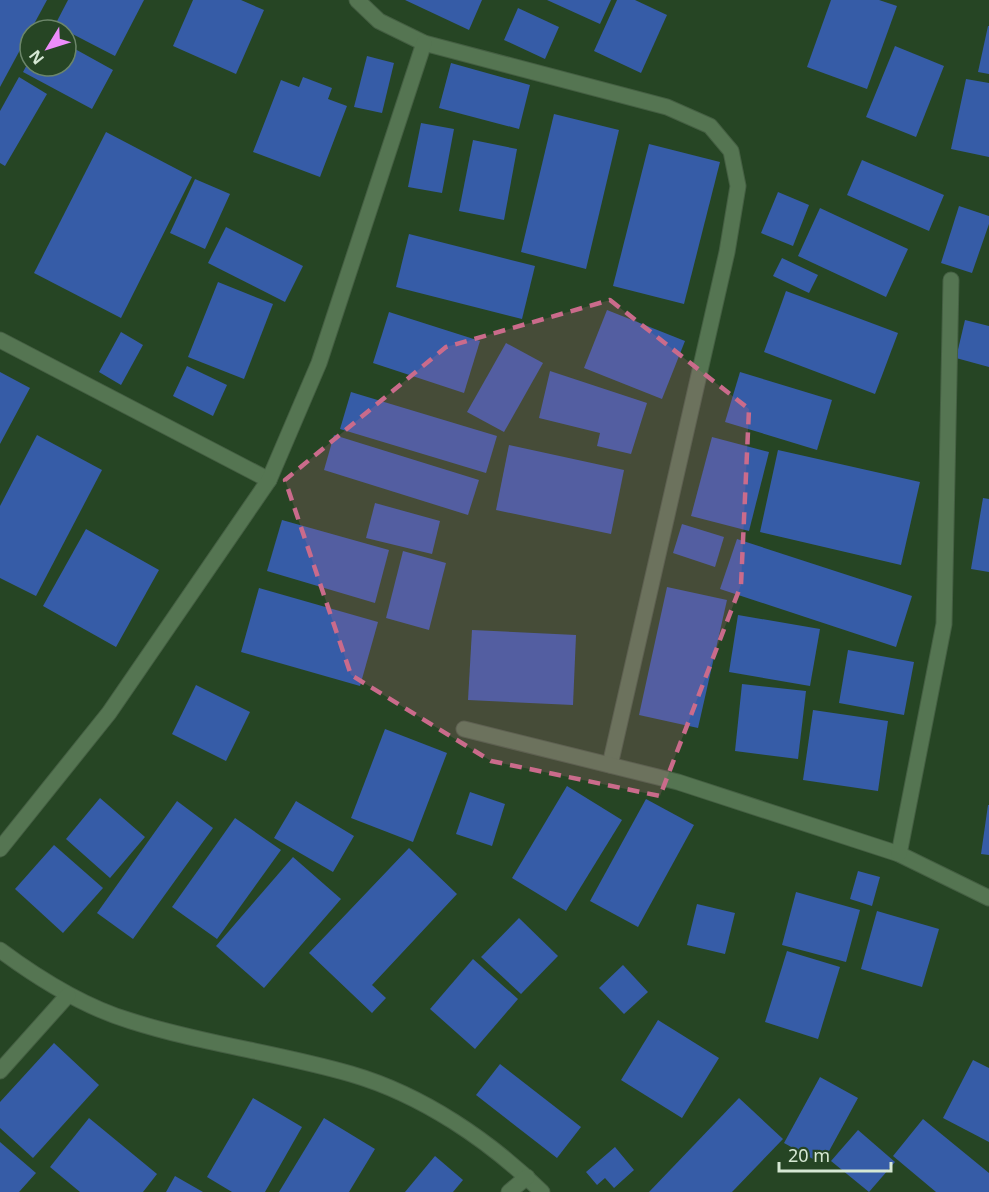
<svg xmlns="http://www.w3.org/2000/svg" width="989" height="1192" font-family="'Noto Sans',sans-serif">
  <rect width="100%" height="100%" fill="#264524"/>
  <g fill="#365ca7">
    <polygon points="0,0 47,0 0,87"/>
    <polygon points="68,0 144,0 115,56 55,25"/>
    <polygon points="193,0 241,0 264,10 236,74 173,46"/>
    <polygon points="405,0 482,0 469,30"/>
    <polygon points="547,0 611,0 600,24"/>
    <polygon points="617,0 635,0 667,15 641,73 594,51"/>
    <polygon points="831,0 879,0 897,6 867,89 807,67"/>
    <polygon points="518,8 559,27 545,59 504,40"/>
    <polygon points="988,26 989,26 989,74 978,72"/>
    <polygon points="66,44 113,70 92,109 23,72 30,59 30,66 66,66"/>
    <polygon points="895,46 944,66 916,137 866,117"/>
    <polygon points="367,56 394,63 382,113 354,107"/>
    <polygon points="451,63 530,85 519,129 439,108"/>
    <polygon points="19,77 47,94 5,166 0,163 0,111"/>
    <polygon points="303,77 332,88 328,99 347,106 320,177 253,152 281,80 299,87"/>
    <polygon points="966,79 989,83 989,157 951,149"/>
    <polygon points="554,114 619,130 586,269 521,252"/>
    <polygon points="421,123 454,129 442,193 408,187"/>
    <polygon points="106,132 192,177 121,318 34,273"/>
    <polygon points="473,140 517,149 504,220 459,211"/>
    <polygon points="649,144 720,162 684,304 613,286"/>
    <polygon points="862,160 944,195 929,231 847,195"/>
    <polygon points="195,179 230,194 205,249 170,233"/>
    <polygon points="778,192 809,205 793,246 761,233"/>
    <polygon points="959,206 989,216 989,224 972,273 941,263"/>
    <polygon points="820,208 908,249 886,297 798,256"/>
    <polygon points="226,227 303,266 285,302 208,263"/>
    <polygon points="409,234 535,266 522,319 396,287"/>
    <polygon points="782,258 818,275 809,293 773,276"/>
    <polygon points="218,282 273,304 244,379 188,357"/>
    <polygon points="786,291 898,333 875,394 764,352"/>
    <polygon points="607,310 685,341 662,399 584,368"/>
    <polygon points="389,312 480,341 464,393 373,363"/>
    <polygon points="965,320 989,326 989,367 956,358"/>
    <polygon points="121,332 143,345 121,385 99,372"/>
    <polygon points="506,343 543,363 504,432 467,412"/>
    <polygon points="187,366 227,385 213,416 173,396"/>
    <polygon points="550,371 647,403 631,454 597,446 600,433 539,418"/>
    <polygon points="0,372 30,388 0,444"/>
    <polygon points="740,372 832,400 817,450 725,422"/>
    <polygon points="351,392 497,436 486,473 340,429"/>
    <polygon points="37,435 102,470 36,596 0,578 0,506"/>
    <polygon points="334,435 479,480 468,515 324,470"/>
    <polygon points="712,437 769,452 749,531 691,516"/>
    <polygon points="509,445 624,470 611,534 496,510"/>
    <polygon points="778,450 920,482 901,565 760,532"/>
    <polygon points="983,498 989,499 989,572 971,569"/>
    <polygon points="375,503 440,521 432,554 366,538"/>
    <polygon points="282,520 389,550 375,603 267,571"/>
    <polygon points="682,524 724,537 715,567 673,553"/>
    <polygon points="86,529 159,570 116,647 43,606"/>
    <polygon points="737,539 912,596 896,647 720,589"/>
    <polygon points="403,551 446,563 429,630 386,618"/>
    <polygon points="667,587 727,600 698,728 639,715"/>
    <polygon points="259,588 378,622 360,686 241,652"/>
    <polygon points="738,615 820,629 810,686 729,672"/>
    <polygon points="472,630 576,635 573,705 468,700"/>
    <polygon points="848,650 914,662 904,715 839,703"/>
    <polygon points="742,684 806,691 798,759 735,751"/>
    <polygon points="196,685 250,712 226,761 172,734"/>
    <polygon points="813,710 888,721 878,791 803,780"/>
    <polygon points="385,729 447,753 413,842 351,818"/>
    <polygon points="567,786 622,820 566,911 512,878"/>
    <polygon points="470,792 505,804 492,846 456,834"/>
    <polygon points="100,798 145,837 110,878 66,839"/>
    <polygon points="646,799 694,825 638,927 590,901"/>
    <polygon points="177,801 213,828 133,939 97,913"/>
    <polygon points="296,801 354,836 333,872 274,838"/>
    <polygon points="988,805 989,805 989,855 981,854"/>
    <polygon points="235,818 281,850 217,939 172,907"/>
    <polygon points="54,845 103,888 63,933 15,889"/>
    <polygon points="409,848 457,894 372,985 386,998 372,1013 309,953"/>
    <polygon points="293,857 341,899 264,988 216,946"/>
    <polygon points="858,871 880,877 872,906 850,899"/>
    <polygon points="796,892 860,910 846,962 782,945"/>
    <polygon points="697,904 735,913 725,954 687,945"/>
    <polygon points="877,911 939,929 922,987 861,969"/>
    <polygon points="519,918 558,956 521,994 481,957"/>
    <polygon points="787,951 840,967 818,1039 765,1022"/>
    <polygon points="473,959 518,999 475,1049 430,1009"/>
    <polygon points="623,965 648,992 624,1014 599,988"/>
    <polygon points="658,1020 719,1058 682,1118 621,1080"/>
    <polygon points="54,1043 99,1085 33,1158 0,1128 0,1102"/>
    <polygon points="973,1060 989,1068 989,1142 943,1118"/>
    <polygon points="500,1064 581,1127 557,1158 476,1095"/>
    <polygon points="820,1077 858,1098 822,1164 784,1143"/>
    <polygon points="253,1098 302,1127 265,1192 232,1192 207,1177"/>
    <polygon points="739,1098 783,1139 732,1192 649,1192"/>
    <polygon points="89,1118 157,1174 143,1192 80,1192 50,1167"/>
    <polygon points="324,1118 375,1149 349,1192 279,1192"/>
    <polygon points="923,1119 989,1173 989,1192 936,1192 893,1156"/>
    <polygon points="858,1130 895,1162 869,1192 831,1161"/>
    <polygon points="0,1142 36,1173 19,1192 0,1192"/>
    <polygon points="615,1147 634,1170 614,1188 605,1178 597,1185 586,1172"/>
    <polygon points="435,1156 463,1180 453,1192 405,1192"/>
    <polygon points="175,1176 203,1192 166,1192"/>
  </g>
  <g fill="none" stroke-linecap="round" stroke-linejoin="round">
    <defs>
      <g id="street">
        <polyline points="357,0 379,21 424,43 667,107 710,126 731,151 738,186 727,252 610,765"/>
        <polyline points="0,340 269,480"/>
        <polyline points="464,729 678,782 899,854 989,898"/>
        <polyline points="0,849 109,713 269,480 319,363 424,43"/>
        <polyline points="899,854 944,624 951,280"/>
        <path d="M0,950c39,29 84,57 131,71 72,23 148,32 220,53 72,21 139,67 191,118"/>
        <polyline points="0,1071 68,995"/>
        <polyline points="509,1192 527,1177"/>
      </g>
    </defs>
    <use href="#street" stroke="#455f43" stroke-width="17"/>
    <use href="#street" stroke="#557552" stroke-width="15"/>
  </g>
  <path fill="#ca6b8b" fill-opacity="0.2" stroke="#ca6b8b" stroke-width="4.5" stroke-dasharray="12 8" stroke-linejoin="round" d="M610,300l139,109 -8,176 -81,211 -169,-35 -140,-86 -66,-195 161,-133z"/>
  <g transform="translate(48 48) rotate(232)"><circle r="28" fill="#264524" stroke="#6c866a" stroke-width="1.5"/>
  <path d="M0-4.5L10 22L0 15L-10 22Z" fill="#ed8cfa"/>
  <text y="-9" font-size="16" font-weight="bold" text-anchor="middle" fill="#d6e8d4">N</text>
  </g>
  <path d="M779 1162v9h112v-9" fill="none" stroke="#d6e8d4" stroke-width="3"/>
  <text x="788" y="1162" font-size="18" fill="#d6e8d4" stroke="#264524" stroke-width="4.5" paint-order="stroke">20 m</text>
</svg>
